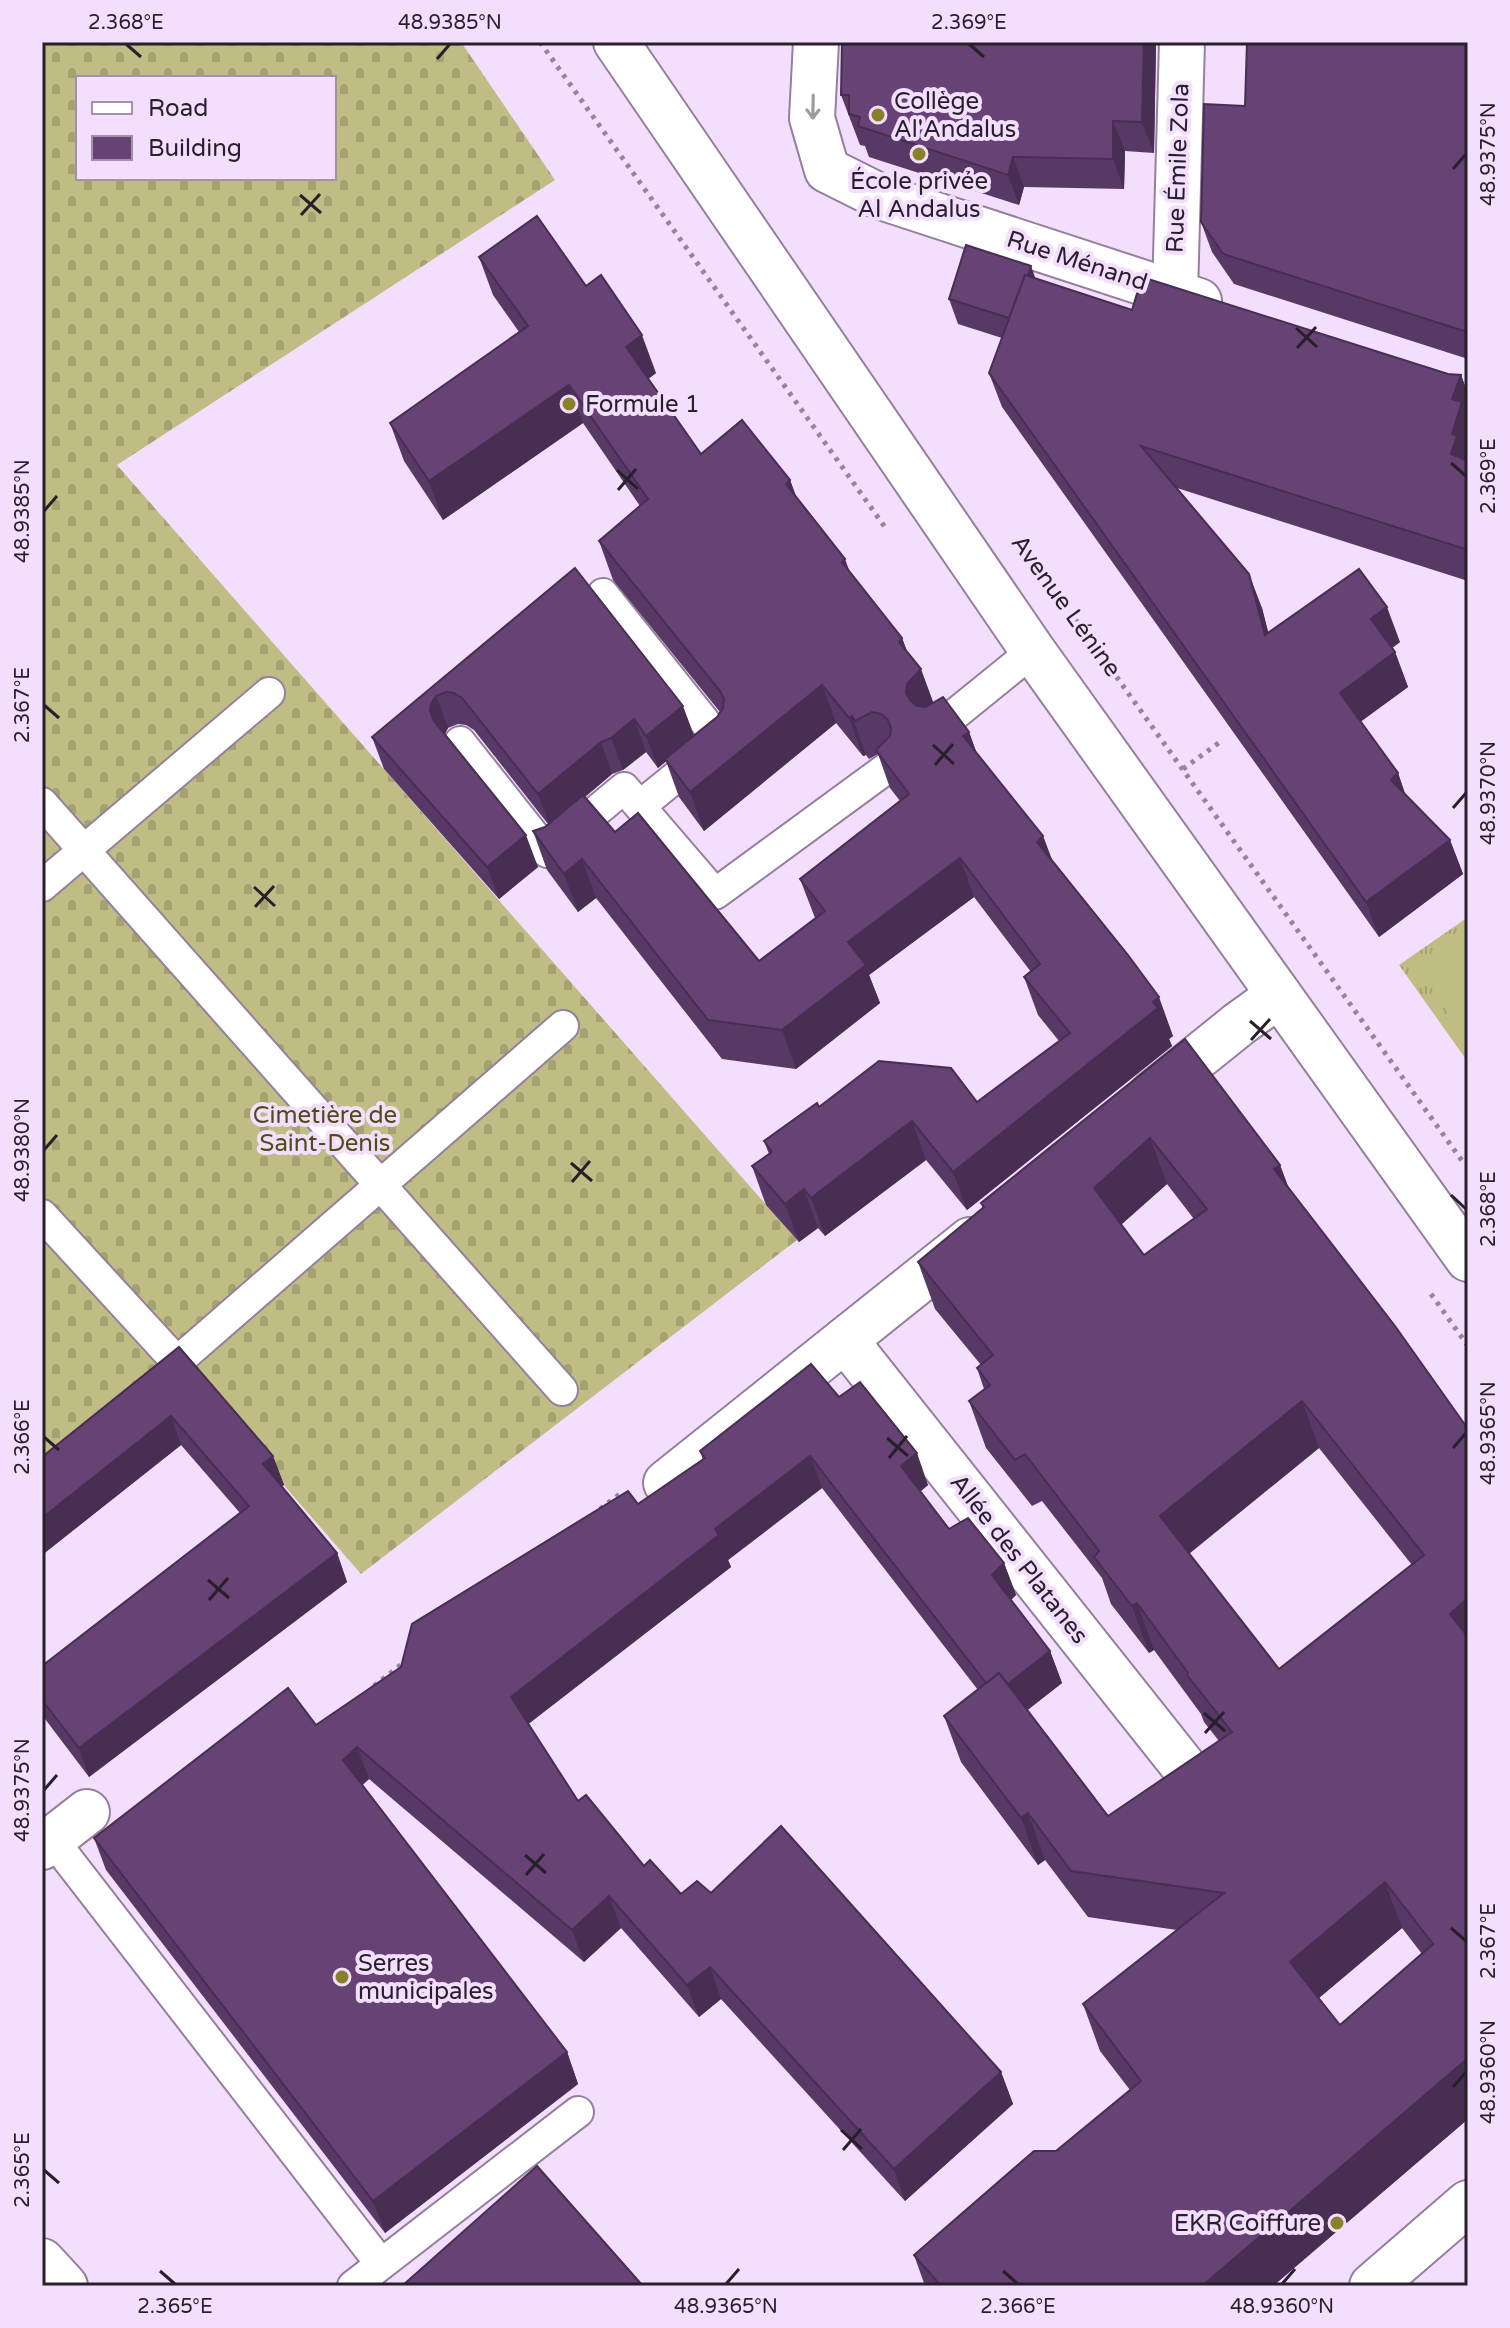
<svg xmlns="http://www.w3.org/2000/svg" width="1510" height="2328" font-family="'Varela Round',sans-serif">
  <defs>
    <pattern id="cemetery-stones" width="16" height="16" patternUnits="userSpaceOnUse" patternTransform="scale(2)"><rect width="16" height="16" fill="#bfbd83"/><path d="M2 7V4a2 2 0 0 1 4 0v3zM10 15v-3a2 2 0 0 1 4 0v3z" fill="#a4a271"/></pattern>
    <pattern id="park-tufts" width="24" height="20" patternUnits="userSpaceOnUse" patternTransform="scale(2)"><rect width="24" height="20" fill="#bfbd83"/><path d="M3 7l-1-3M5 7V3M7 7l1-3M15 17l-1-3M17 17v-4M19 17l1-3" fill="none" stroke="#a4a271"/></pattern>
  </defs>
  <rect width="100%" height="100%" fill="#f4defe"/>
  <path fill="url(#cemetery-stones)" fill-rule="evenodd" d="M42,42h419l94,138 -438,285 680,775 -436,334 -172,-198 -147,118zM78,78h256v100h-256z"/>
  <polygon fill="url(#park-tufts)" points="1468,917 1468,1062 1399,965"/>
  <polygon fill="#bfbd83" points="1468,934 1468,1041 1418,967"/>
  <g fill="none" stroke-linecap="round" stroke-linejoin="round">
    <defs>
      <g id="lane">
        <polyline points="603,594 720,741 640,806"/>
        <polyline points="938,728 1033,651"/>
        <polyline points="460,742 547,852 624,788 715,894 887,768"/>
        <polyline points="42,803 562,1390"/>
        <polyline points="42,886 269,693"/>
        <polyline points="42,1215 177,1362 563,1026"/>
        <polyline points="52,1839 381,2264"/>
        <polyline points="353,2286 578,2112"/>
      </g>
      <g id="street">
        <polyline points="816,42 812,118 827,170 881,197 1199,301"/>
        <polyline points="1175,293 1182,42"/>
        <polyline points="1152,1094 1239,1024 1279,995"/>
        <polyline points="845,1340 1192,1777"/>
        <polyline points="666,1483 970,1240"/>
        <polyline points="42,1847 87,1812"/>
        <polyline points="42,2261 65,2286"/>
      </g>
      <g id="secondary">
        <polyline points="616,42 1033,651 1468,1259"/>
        <polyline points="1372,2286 1468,2203"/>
      </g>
    </defs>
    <use href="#lane" stroke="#94809d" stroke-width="34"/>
    <use href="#street" stroke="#94809d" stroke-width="48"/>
    <use href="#secondary" stroke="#94809d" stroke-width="48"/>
    <g stroke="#95859c" stroke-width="5" stroke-dasharray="4 6" stroke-linecap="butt">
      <polyline points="540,42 887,530"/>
      <polyline points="1041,571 1465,1165"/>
      <polyline points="1183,769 1220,742"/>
      <polyline points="1431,1294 1468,1346"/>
      <polyline points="600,1509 621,1493"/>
      <polyline points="374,1686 407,1660"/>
    </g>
    <use href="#lane" stroke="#fff" stroke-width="30"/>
    <use href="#street" stroke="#fff" stroke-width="44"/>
    <use href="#secondary" stroke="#fff" stroke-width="44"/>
    <polyline stroke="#625667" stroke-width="2" points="1467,2286 1468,2285"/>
  </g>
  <g fill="#583965" fill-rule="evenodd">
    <polygon points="1156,42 1154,153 1125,151 1124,189 1024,187 1019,205 869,157 865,146 860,145 841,95"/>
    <polygon points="1207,42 1468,42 1468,359 1234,284 1212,252 1201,222 1245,106 1247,44"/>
    <path d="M479,257l107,29 70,87 -8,6 53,75 89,26 6,16 55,77 51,65 5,14 26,51 36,29 8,22 66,82 10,26 120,174 -4,3 3,7 -205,164 -41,-50 -101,76 -7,-8 -19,14 -33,-37 -14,-39 17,-12 -5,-13 55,-34 158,-5 82,-61 -21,-26 -14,-38 7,-5 -57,-75 -105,78 11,28 -84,66 -74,-10 -126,-161 -18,14 -31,-42 -14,-39 12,-4 3,-3 -74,-94 -8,-5 -8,-1 -10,4 -3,6 93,133 -39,32 -115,-130 -12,-32 203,-169 119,168 23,-19 3,-5 -107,-132 -14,-39 41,-35 -57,-83 -140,97 -39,-59 -14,-38 129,-91 -26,-37zM836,723l27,33 3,-1 3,4 9,-5 12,34 10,13 -100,78 15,39 -56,43 -144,-129 -30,-35 27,-23 11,-4 23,-18 12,16 8,-7 13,36 25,34z"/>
    <polygon points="1036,278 1132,310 1448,374 1461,375 1468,394 1468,581 1177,488 1262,608 1268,633 1400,642 1392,648 1395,652 1408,687 1360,722 1398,773 1405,794 1450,840 1463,874 1379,937 1002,407 989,373 1002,338 958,324 949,299"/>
    <path d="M1185,1039l95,126 9,24 179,240v690l-195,167h-348l-11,-31 142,-104 74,-61 -30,-39 -17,-47 94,-74 -89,-13 -43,-57 -7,5 -77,-103 -17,-46 34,-26 -156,-202 -94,72 3,7 -203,157 50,77 66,65 37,28 30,-1 290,179 12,32 -108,97 -184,-202 -22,18 -78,-89 -37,34 -215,-183 -7,6 205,267 11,32 -193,149 -279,-363 -12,-32 222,-113 387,-265 -3,-9 139,-54 89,88 -8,7 29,37 55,34 12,32 -5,5 39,51 12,32 -35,27 81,106 111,-75 -15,-19 -3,-8 -47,-64 -5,3 -38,-49 -9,-26 -60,-77 -10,5 -46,-58 -17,-47 15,-12 -7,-21 4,-3 -46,-56 -17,-47 65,-53 -2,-6zM1167,1184l27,35 -50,36 -23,-30zM1319,1448l93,117 -133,104 -90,-115zM1402,1928l20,26 -82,71 -21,-27z"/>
    <polygon points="179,1347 273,1456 284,1485 281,1486 337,1553 347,1582 89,1777 42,1715 42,1666 240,1513 181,1445 42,1555"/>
  </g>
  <g fill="#472e52">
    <polygon points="1144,42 1156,42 1154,153 1142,122"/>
    <polygon points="1113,121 1125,151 1124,189 1113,159"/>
    <polygon points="1013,157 1024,187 1019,205 1008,175"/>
    <polygon points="1031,266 1040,291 1014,319"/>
    <polygon points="642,335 656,373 640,385 626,347"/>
    <polygon points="1461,375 1468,394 1468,458 1466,463 1451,454 1452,399"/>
    <polygon points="569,385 583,423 443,520 429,481"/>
    <polygon points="790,480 804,519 786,484"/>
    <polygon points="845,559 859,597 842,562"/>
    <polygon points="1249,574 1262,608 1278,670 1265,635"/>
    <polygon points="1387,607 1400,642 1384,654 1371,619"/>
    <polygon points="902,638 916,675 921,669 935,707 921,722 906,693 899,642"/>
    <polygon points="1395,652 1408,687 1352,728 1340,693"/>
    <polygon points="822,685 836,723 704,831 690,792"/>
    <polygon points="436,696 448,728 443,736 442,744 430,711 431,704"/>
    <polygon points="683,706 695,738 658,768 646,736"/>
    <polygon points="852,716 866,755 863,756 849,718"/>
    <polygon points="634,719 646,752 623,770 611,738"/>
    <polygon points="969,732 983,771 963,736"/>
    <polygon points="601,742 612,774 550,826 538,794"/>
    <polygon points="1398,773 1410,808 1391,780"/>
    <polygon points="526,835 538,867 499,899 487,867"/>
    <polygon points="1043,836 1057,875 1037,842"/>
    <polygon points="1450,840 1463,874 1379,937 1366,902"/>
    <polygon points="960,858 974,897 869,975 880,1003 796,1069 782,1030 848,942"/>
    <polygon points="582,859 596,898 578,912 564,874"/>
    <polygon points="1159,997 1173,1036 1169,1039 1172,1046 967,1210 953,1172"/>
    <polygon points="912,1121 926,1160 825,1236 811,1198"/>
    <polygon points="1150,1138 1167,1184 1110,1234 1094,1188"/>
    <polygon points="1280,1165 1297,1211 1274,1169"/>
    <polygon points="804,1189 818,1228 799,1242 785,1204"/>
    <polygon points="1302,1401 1319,1448 1177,1563 1160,1516"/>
    <polygon points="171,1416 181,1445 42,1555 42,1518"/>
    <polygon points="917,1453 928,1485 912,1498 901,1466"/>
    <polygon points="273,1456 284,1485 273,1493 263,1464"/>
    <polygon points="810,1456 822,1488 728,1560 731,1567 522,1729 511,1697 715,1529"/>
    <polygon points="337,1553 347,1582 89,1777 79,1748"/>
    <polygon points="1004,1563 1016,1595 1003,1607 992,1575"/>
    <polygon points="1468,1598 1468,1660 1450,1614"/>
    <polygon points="1137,1603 1154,1650 1149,1653 1132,1606"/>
    <polygon points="1050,1651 1062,1683 1006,1727 995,1695"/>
    <polygon points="357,1747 369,1779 355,1792 343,1760"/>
    <polygon points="1028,1813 1045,1860 1038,1865 1021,1818"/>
    <polygon points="1385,1882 1402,1928 1307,2008 1290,1962"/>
    <polygon points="609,1896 621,1928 584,1962 572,1930"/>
    <polygon points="710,1967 721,1999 699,2017 687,1985"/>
    <polygon points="567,2052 578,2084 385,2233 373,2201"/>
    <polygon points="1468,2058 1468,2119 1273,2286 1202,2286"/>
    <polygon points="1001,2072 1013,2104 905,2201 894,2169"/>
  </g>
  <g fill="#664275" stroke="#472e52" stroke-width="2" fill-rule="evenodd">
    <polygon points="842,42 1144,42 1142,122 1113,121 1113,159 1013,157 1008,175 858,126 860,117 849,114 849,95 841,95"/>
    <polygon points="1247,42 1468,42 1468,333 1464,331 1223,254 1201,222 1204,104 1245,106"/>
    <polygon points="537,216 586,286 601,275 642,335 626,347 701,454 742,420 790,480 786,484 845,559 842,562 902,638 899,642 921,669 907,684 906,693 910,700 917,706 926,707 943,697 969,732 963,736 1043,836 1037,842 1128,955 1159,997 1153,1002 1158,1008 953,1172 912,1121 811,1198 804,1189 785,1204 752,1166 772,1152 764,1141 817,1103 819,1107 879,1061 951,1068 977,1102 1070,1033 1024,977 1040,964 960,858 848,942 866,965 782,1030 708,1020 582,859 564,874 533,831 545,827 583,795 615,832 638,813 759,961 825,911 800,879 909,794 876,750 890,736 891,728 888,720 881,714 872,712 855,721 852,716 849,718 822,685 690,792 665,759 717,717 723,708 724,699 720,691 599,541 648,499 569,385 429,481 390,423 528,326 479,257"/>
    <polygon points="966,245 1031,266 1028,276 1025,275 1009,318 949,299"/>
    <polygon points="1025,275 1132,310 1142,277 1448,374 1461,375 1452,399 1462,402 1452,434 1457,436 1451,454 1468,461 1468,550 1141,446 1249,574 1265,635 1359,569 1387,607 1371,619 1395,652 1340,693 1398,773 1391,780 1450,840 1366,902 989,373"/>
    <polygon points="575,568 683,706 646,736 634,719 611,738 601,742 538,794 462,698 454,693 446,692 436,696 431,704 430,711 434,721 526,835 487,867 372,737"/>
    <path d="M1185,1039l95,126 -6,4 121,157 73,103v169l-18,16 18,23v421l-266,228h-261l-27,-31 120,-104h22l85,-70 -58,-77 141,-111 -153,-22 -43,-58 -7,5 -77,-102 55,-43 109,143 124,-84 -45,-57 1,-2 -51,-70 -5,3 -38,-49 5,-6 -74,-97 -10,6 -46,-59 21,-16 -13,-17 16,-13 -75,-93 66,-55 -3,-4zM1150,1138l57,71 -63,46 -50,-67zM1302,1401l122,154 -145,114 -119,-153zM1385,1882l48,62 -93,81 -50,-63z"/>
    <polygon points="179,1347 273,1456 263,1464 337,1553 79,1748 42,1700 42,1666 249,1506 171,1416 42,1518 42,1457"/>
    <polygon points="811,1364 839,1397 860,1382 917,1453 901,1466 949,1529 968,1518 1004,1563 992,1575 1050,1651 1008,1684 999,1673 986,1683 810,1456 715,1529 719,1535 511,1697 578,1801 586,1795 644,1866 650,1860 681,1894 697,1881 711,1893 781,1826 1001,2072 894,2169 710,1967 687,1985 609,1896 572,1930 357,1747 343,1760 567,2052 373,2201 94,1838 288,1688 316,1725 401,1667 412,1624 628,1491 638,1504 705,1458 700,1451"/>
    <polygon points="537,2166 643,2286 402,2286"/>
  </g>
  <defs><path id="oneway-shaft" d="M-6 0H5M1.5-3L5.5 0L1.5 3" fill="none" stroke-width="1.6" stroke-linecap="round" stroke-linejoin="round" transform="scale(2)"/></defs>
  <use stroke="#9e9a9f" href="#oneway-shaft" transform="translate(813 107) rotate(91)"/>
  <path fill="none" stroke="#271f2a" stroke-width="3" d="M126,44l15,13M969,44l15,13M437,59l13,-15M1453,169l13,-15M300,195l21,18M301,215l19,-21M1296,328l21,19M1297,348l19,-21M1451,463l15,13M617,470l21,19M618,490l18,-21M44,511l13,-15M44,705l15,13M933,745l21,19M935,765l18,-21M1453,808l13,-15M254,887l21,19M255,907l19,-21M1250,1021l21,18M1251,1040l19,-21M44,1150l13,-15M571,1163l21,18M572,1182l18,-21M1451,1195l15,14M44,1437l15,13M887,1438l21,18M1453,1448l13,-15M889,1458l18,-22M208,1580l21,18M209,1600l19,-22M1204,1713l21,18M1205,1733l19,-21M44,1790l13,-15M525,1855l21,18M526,1875l18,-21M1451,1928l15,13M1453,2087l13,-15M841,2130l21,19M843,2150l18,-21M44,2170l15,13M160,2271l15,13M1003,2271l15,13M726,2284l13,-15M1282,2284l13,-15"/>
  <g fill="#878129" stroke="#f4defe" stroke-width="3">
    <circle cx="878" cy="115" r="8"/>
    <circle cx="919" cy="154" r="8"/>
    <circle cx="569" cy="404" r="8"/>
    <circle cx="342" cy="1977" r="8"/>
    <circle cx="1337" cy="2223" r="8"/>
  </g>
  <g text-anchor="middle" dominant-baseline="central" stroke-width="8" stroke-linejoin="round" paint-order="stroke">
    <g font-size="24" fill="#271f2a" stroke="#f4defe" text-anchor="start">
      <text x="894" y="101">Collège<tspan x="894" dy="28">Al'Andalus</tspan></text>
      <text x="919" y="181" text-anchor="middle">École privée<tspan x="919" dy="28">Al Andalus</tspan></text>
      <text x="585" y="404">Formule 1</text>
      <text x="358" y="1963">Serres<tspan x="358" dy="28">municipales</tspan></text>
      <text x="1321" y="2223" text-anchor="end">EKR Coiffure</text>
    </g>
    <g font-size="24" fill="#271f2a" stroke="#f4defe">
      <text transform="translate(1178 168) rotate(-88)">Rue Émile Zola</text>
      <text transform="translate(1077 261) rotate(18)">Rue Ménand</text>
      <text transform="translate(1066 606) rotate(54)">Avenue Lénine</text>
      <text transform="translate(1019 1559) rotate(52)">Allée des Platanes</text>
    </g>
    <g font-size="24" fill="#4f4c16" stroke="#f4defe">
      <text x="325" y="1115">Cimetière de<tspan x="325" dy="28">Saint-Denis</tspan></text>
    </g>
  </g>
  <rect width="1510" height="2328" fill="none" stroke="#f4defe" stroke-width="88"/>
  <rect x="76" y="76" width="260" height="104" fill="#f4defe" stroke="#a292a9" stroke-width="2"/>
  <rect x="92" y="102" width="40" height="12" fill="#ffffff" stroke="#a292a9" stroke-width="2"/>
  <text x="148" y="116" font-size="24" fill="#271f2a">Road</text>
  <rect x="92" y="136" width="40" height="24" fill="#664275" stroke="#a292a9" stroke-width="2"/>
  <text x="148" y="156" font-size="24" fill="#271f2a">Building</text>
  <rect x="44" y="44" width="1422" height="2240" fill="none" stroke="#271f2a" stroke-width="3"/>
  <g font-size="20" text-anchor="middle" fill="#271f2a">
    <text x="126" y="29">2.368°E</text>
    <text x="450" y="29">48.9385°N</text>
    <text x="969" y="29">2.369°E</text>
    <text transform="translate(1488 154) rotate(-90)" y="7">48.9375°N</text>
    <text transform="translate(1488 476) rotate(-90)" y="7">2.369°E</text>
    <text transform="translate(22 511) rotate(-90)" y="7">48.9385°N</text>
    <text transform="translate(22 705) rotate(-90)" y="7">2.367°E</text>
    <text transform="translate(1488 793) rotate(-90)" y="7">48.9370°N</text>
    <text transform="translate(22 1150) rotate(-90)" y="7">48.9380°N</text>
    <text transform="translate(1488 1209) rotate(-90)" y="7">2.368°E</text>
    <text transform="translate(1488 1433) rotate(-90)" y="7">48.9365°N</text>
    <text transform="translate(22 1437) rotate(-90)" y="7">2.366°E</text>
    <text transform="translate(22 1790) rotate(-90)" y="7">48.9375°N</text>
    <text transform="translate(1488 1941) rotate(-90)" y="7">2.367°E</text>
    <text transform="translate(1488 2072) rotate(-90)" y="7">48.9360°N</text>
    <text transform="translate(22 2170) rotate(-90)" y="7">2.365°E</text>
    <text x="175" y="2313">2.365°E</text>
    <text x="726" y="2313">48.9365°N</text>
    <text x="1018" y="2313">2.366°E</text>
    <text x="1282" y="2313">48.9360°N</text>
  </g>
</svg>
